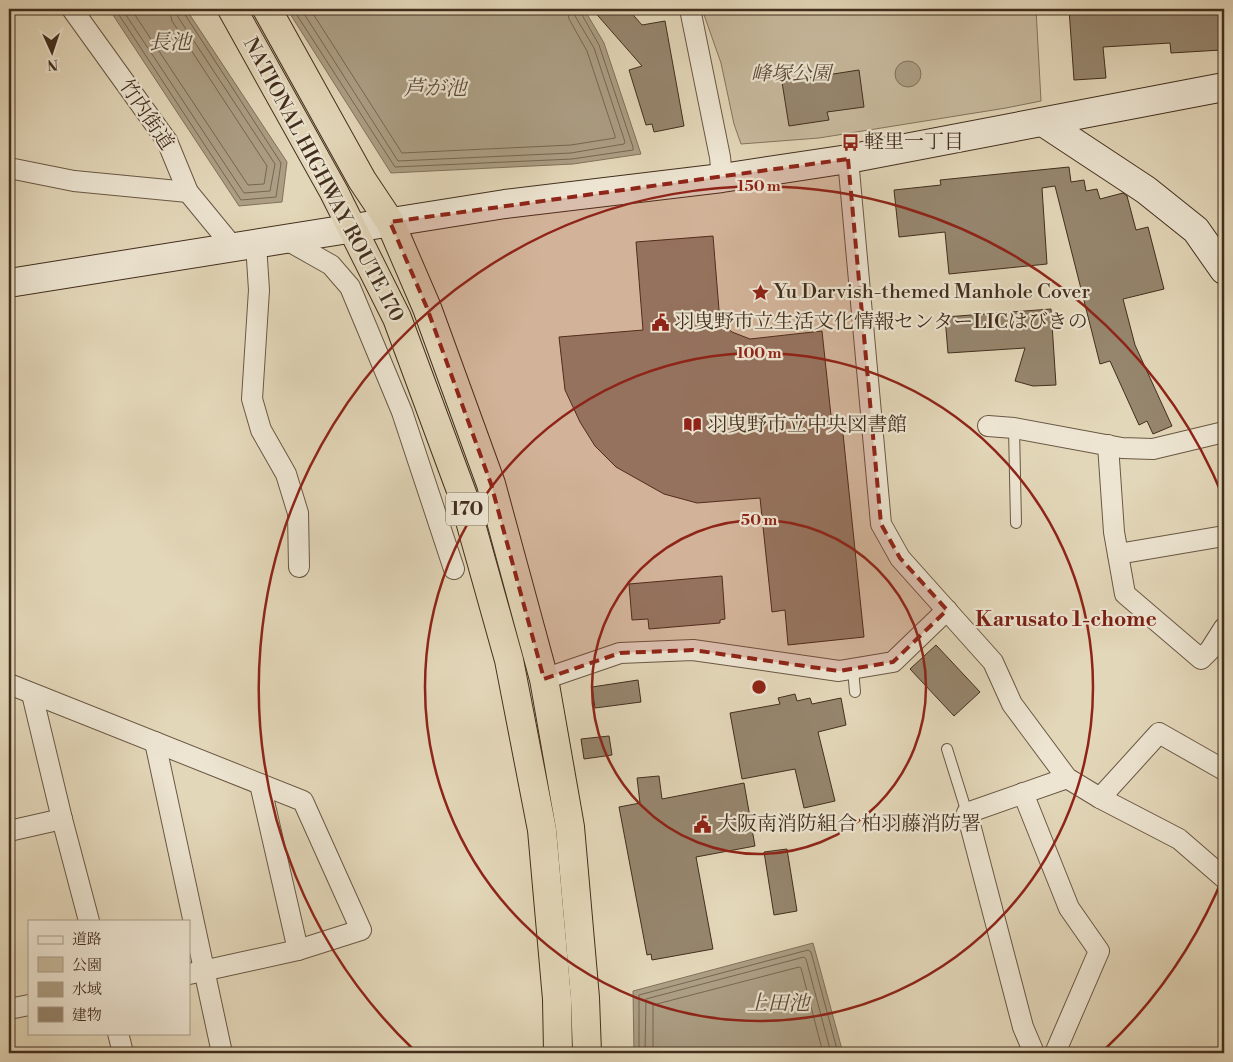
<svg xmlns="http://www.w3.org/2000/svg" width="1233" height="1062" font-family="'Libre Bodoni','Noto Serif JP',serif">
  <rect width="100%" height="100%" fill="#e3d7b9"/>
  <filter id="stains"><feTurbulence type="fractalNoise" baseFrequency=".004" numOctaves="4"/><feColorMatrix values="0 0 0 0 .2 0 0 0 0 .09 0 0 0 0 .02 0 0 0 .5 -.17"/></filter>
  <radialGradient id="worn" r=".72"><stop offset=".6" stop-color="#630" stop-opacity="0"/><stop offset="1" stop-color="#630" stop-opacity=".3"/></radialGradient>
  <polygon fill="#c8ba9e" stroke="#85745e" points="702,9 1036,9 1041,101 1006,108 819,138 741,144 734,124 721,63"/>
  <g fill="#ac9e84" stroke="#82715b">
    <polygon points="109,9 186,9 287,162 282,202 239,206"/>
    <polygon points="287,9 584,9 604,43 641,154 573,164 391,173"/>
    <circle cx="908" cy="74" r="13"/>
    <polygon points="813,943 843,1053 634,1053 633,991"/>
  </g>
  <g fill="none" stroke-linecap="round" stroke-linejoin="round">
    <g stroke="#776650" stroke-width="1">
      <polyline points="115,9 241,200 276,197 281,163 184,13 183,9"/>
      <polyline points="122,9 244,193 270,191 275,164 178,17 176,9"/>
      <polyline points="131,9 248,185 264,184 267,166 172,21 169,9"/>
      <polyline points="293,9 395,167 572,159 633,150 633,147 599,45 581,13 581,9"/>
      <polyline points="301,9 398,161 571,153 624,144 625,142 594,48 575,16 574,9"/>
      <polyline points="310,9 402,153 571,145 615,138 615,136 587,51 569,19 567,9"/>
      <polyline points="639,1053 639,995 808,950 811,952 838,1053"/>
      <polyline points="645,1053 646,999 804,957 806,959 831,1053"/>
      <polyline points="653,1053 653,1005 799,967 801,968 823,1053"/>
    </g>
  </g>
  <g fill="#96866e" stroke="#422e1d">
    <polygon points="592,9 628,9 642,25 665,21 684,126 654,132 652,124 646,125 629,70 642,66"/>
    <polygon points="1069,9 1218,9 1221,50 1171,53 1170,43 1103,47 1106,78 1074,80"/>
    <polygon points="859,70 864,107 827,112 829,120 789,126 782,82"/>
    <polygon points="1069,167 1071,182 1084,180 1086,191 1097,189 1100,199 1123,193 1127,196 1136,230 1148,227 1164,289 1123,299 1135,345 1172,426 1153,434 1147,421 1139,425 1110,361 1100,364 1055,186 1042,188 1047,264 949,274 945,232 899,237 894,190 941,185 940,180"/>
    <polygon points="713,236 720,322 732,332 750,339 822,331 832,425 842,424 864,637 788,645 785,610 772,612 760,498 697,503 664,494 616,467 595,446 580,422 565,390 559,337 643,330 636,242"/>
    <polygon points="1051,309 1056,385 1033,386 1015,381 1025,348 948,353 945,317"/>
    <polygon points="722,576 725,619 720,620 720,623 649,629 648,619 632,620 629,584"/>
    <polygon points="936,645 980,692 954,716 910,669"/>
    <polygon points="638,680 641,702 595,708 592,687"/>
    <polygon points="795,694 797,701 810,698 812,704 841,698 846,725 818,732 835,801 804,808 795,769 742,779 730,713 780,704 778,698"/>
    <polygon points="609,736 612,755 584,759 581,739"/>
    <polygon points="659,776 662,799 744,783 755,846 696,857 713,949 652,960 651,954 647,955 619,807 640,803 637,778"/>
    <polygon points="787,849 797,911 774,915 764,852"/>
  </g>
  <g fill="none" stroke-linecap="round" stroke-linejoin="round">
    <defs>
      <g id="lane">
        <polyline points="1014,428 1016,523"/>
        <polyline points="853,669 855,692"/>
        <polyline points="947,749 967,813"/>
      </g>
      <g id="street">
        <polyline points="72,9 167,141 188,192 234,248"/>
        <polyline points="690,9 720,157 722,178"/>
        <polyline points="848,159 881,524 900,558 993,662 1012,704 1067,778 1100,798 1179,839 1224,878"/>
        <polyline points="9,168 74,181 188,192"/>
        <polyline points="285,239 331,265 350,287 402,412 454,569"/>
        <polyline points="256,244 259,290 252,399 261,430 286,474 298,513 299,567"/>
        <polyline points="988,426 1014,428 1122,448 1153,449 1224,432"/>
        <polyline points="1108,445 1114,532 1125,594 1201,659 1210,650 1224,628"/>
        <polyline points="1118,554 1224,536"/>
        <polyline points="544,679 620,653 693,650 839,671 893,662 947,610"/>
        <polyline points="9,684 303,801 361,930 298,950 189,974"/>
        <polyline points="32,694 62,819 89,921"/>
        <polyline points="155,742 222,1053"/>
        <polyline points="260,784 298,950"/>
        <polyline points="1023,793 1069,908 1099,951 1055,1053"/>
        <polyline points="1100,798 1159,733 1224,770"/>
        <polyline points="9,831 62,819"/>
        <polyline points="9,1009 29,1005"/>
        <polyline points="118,1033 123,1053"/>
        <polyline points="1034,1053 1023,1027 967,813 1067,778"/>
      </g>
      <g id="secondary">
        <polyline points="1043,122 1146,190 1196,230 1224,270"/>
        <polyline points="9,283 505,204 722,178 848,159 1224,87"/>
      </g>
      <g id="highway">
        <polyline points="232,9 334,192 397,318 463,496 509,660 542,830 557,999 558,1053"/>
        <polyline points="267,9 362,180 390,222 427,308 491,484 544,679 570,827 585,998 587,1053"/>
      </g>
    </defs>
    <use href="#lane" stroke="#6a5844" stroke-width="12"/>
    <use href="#street" stroke="#6a5844" stroke-width="22"/>
    <use href="#secondary" stroke="#422e1d" stroke-width="30"/>
    <use href="#highway" stroke="#422e1d" stroke-width="30"/>
    <use href="#lane" stroke="#ede5d2" stroke-width="10"/>
    <use href="#street" stroke="#ede5d2" stroke-width="20"/>
    <use href="#secondary" stroke="#ede5d2" stroke-width="28"/>
    <use href="#highway" stroke="#e3d7b9" stroke-width="28"/>
  </g>
  <path fill="#8f2418" fill-opacity="0.2" stroke="#8f2418" stroke-width="4" stroke-dasharray="10 6" stroke-linejoin="round" d="M848,159l33,365 19,34 47,52 -54,52 -54,9 -146,-21 -73,3 -76,26 -53,-195 -64,-176 -37,-86z"/>
  <g fill="none" stroke="#8f2418" stroke-width="2.5">
    <circle cx="759" cy="687" r="167"/>
    <circle cx="759" cy="687" r="334"/>
    <path d="M1224 875A501 501 0 0 1 1104 1050M414 1050A501 501 0 1 1 1224 499"/>
  </g>
  <defs>
    <symbol id="bus-bare" viewBox="-9 -9 18 18"><path d="M-5-6H5V4H4V6H2V4H-2V6H-4V4H-5ZM-3.5-4V0h7V-4ZM-3.5 1.2v1.5H-2V1.2ZM2 1.2v1.5H3.5V1.2Z" fill="#8f2418" stroke="#ede5d2" stroke-width="2.5" paint-order="stroke"/></symbol>
    <symbol id="sight-bare" viewBox="-9 -9 18 18"><path d="M0-6L1.8-2.2L6-1.7L2.9 1.2L3.7 5.4L0 3.3L-3.7 5.4L-2.9 1.2L-6-1.7L-1.8-2.2Z" fill="#8f2418" stroke="#ede5d2" stroke-width="2.5" paint-order="stroke"/></symbol>
    <symbol id="civic-bare" viewBox="-9 -9 18 18"><path d="M-.6-6.5H3V-4.5H.6V-3L4-1V1h2V6H-6V1h2V-1L-.6-3ZM-1.2 2.5V6h2.4V2.5Z" fill="#8f2418" stroke="#ede5d2" stroke-width="2.5" paint-order="stroke"/></symbol>
    <symbol id="library-bare" viewBox="-9 -9 18 18"><path d="M-6-4Q-3-5.5-.7-3.5V5Q-3 3-6 4ZM6-4Q3-5.5 .7-3.5V5Q3 3 6 4Z" fill="#8f2418" stroke="#ede5d2" stroke-width="2.5" paint-order="stroke"/></symbol>
  </defs>
  <g fill-rule="evenodd">
    <use href="#bus-bare" x="838" y="130" width="25" height="25"/>
    <use href="#sight-bare" x="748" y="280" width="25" height="25"/>
    <use href="#civic-bare" x="648" y="310" width="25" height="25"/>
    <use href="#library-bare" x="680" y="412" width="25" height="25"/>
    <use href="#civic-bare" x="690" y="812" width="25" height="25"/>
  </g>
  <g text-anchor="middle" dominant-baseline="central" stroke-width="4.5" stroke-linejoin="round" paint-order="stroke">
    <rect fill="#ede5d2" stroke="#756553" stroke-width="1" x="446" y="492.5" width="42" height="33" rx="4"/>
    <g font-size="19" font-weight="bold" fill="#422e1d">
      <text x="467" y="509">170</text>
    </g>
    <g font-size="20" font-style="italic" fill="#5d4a37" stroke="#ede5d2">
      <text x="791" y="74">峰塚公園</text>
    </g>
    <g font-size="20" fill="#422e1d" stroke="#ede5d2">
      <text transform="translate(146 115) rotate(56)">竹内街道</text>
      <text transform="translate(323 180) rotate(62)">NATIONAL HIGHWAY ROUTE 170</text>
    </g>
    <g font-size="20" fill="#422e1d" stroke="#ede5d2" text-anchor="start">
      <text x="864" y="142">軽里一丁目</text>
      <text x="774" y="292">Yu Darvish-themed Manhole Cover</text>
      <text x="674" y="322">羽曳野市立生活文化情報センターLICはびきの</text>
      <text x="707" y="425">羽曳野市立中央図書館</text>
      <text x="717" y="824">大阪南消防組合 柏羽藤消防署</text>
    </g>
    <g font-size="21" font-style="italic" fill="#5c4a37" stroke="#ede5d2">
      <text x="170" y="43">長池</text>
      <text x="435" y="89">芦が池</text>
      <text x="778" y="1004">上田池</text>
    </g>
    <g font-size="21" font-weight="bold" fill="#7a1f14" stroke="#ede5d2">
      <text x="1066" y="620">Karusato 1-chome</text>
    </g>
  </g>
  <circle cx="759" cy="687" r="8" fill="#8f2418" stroke="#ede5d2" stroke-width="2.5"/>
  <g font-size="15" text-anchor="middle" font-weight="bold" fill="#8f2418" stroke="#ede5d2" stroke-width="4.5" stroke-linejoin="round" paint-order="stroke">
    <text x="759" y="191">150 m</text>
    <text x="759" y="358">100 m</text>
    <text x="759" y="525">50 m</text>
  </g>
  <rect width="1233" height="1062" fill="none" stroke="#e3d7b9" stroke-width="30"/>
  <rect x="10" y="10" width="1213" height="1042" fill="none" stroke="#422e1d" stroke-width="2.5"/>
  <rect x="15" y="15" width="1203" height="1032" fill="none" stroke="#422e1d"/>
  <rect x="28" y="920" width="162" height="115" fill="#ede5d2" stroke="#a99c8a"/>
  <rect x="38" y="936" width="25" height="8" fill="#ede5d2" stroke="#a99c8a"/>
  <text x="72" y="944" font-size="15" fill="#422e1d">道路</text>
  <rect x="38" y="957" width="25" height="15" fill="#c8ba9e" stroke="#a99c8a"/>
  <text x="72" y="970" font-size="15" fill="#422e1d">公園</text>
  <rect x="38" y="982" width="25" height="15" fill="#ac9e84" stroke="#a99c8a"/>
  <text x="72" y="994" font-size="15" fill="#422e1d">水域</text>
  <rect x="38" y="1007" width="25" height="15" fill="#96866e" stroke="#a99c8a"/>
  <text x="72" y="1020" font-size="15" fill="#422e1d">建物</text>
  <g transform="translate(52 52) rotate(177)" stroke="#ede5d2" stroke-width="4" paint-order="stroke">
  <path d="M0-4L9 19L0 12L-9 19Z" fill="#422e1d"/>
  <text y="-8" font-size="14" font-weight="bold" text-anchor="middle" fill="#422e1d">N</text>
  </g>
  <rect width="100%" height="100%" filter="url(#stains)"/>
  <rect width="100%" height="100%" fill="url(#worn)"/>
</svg>
